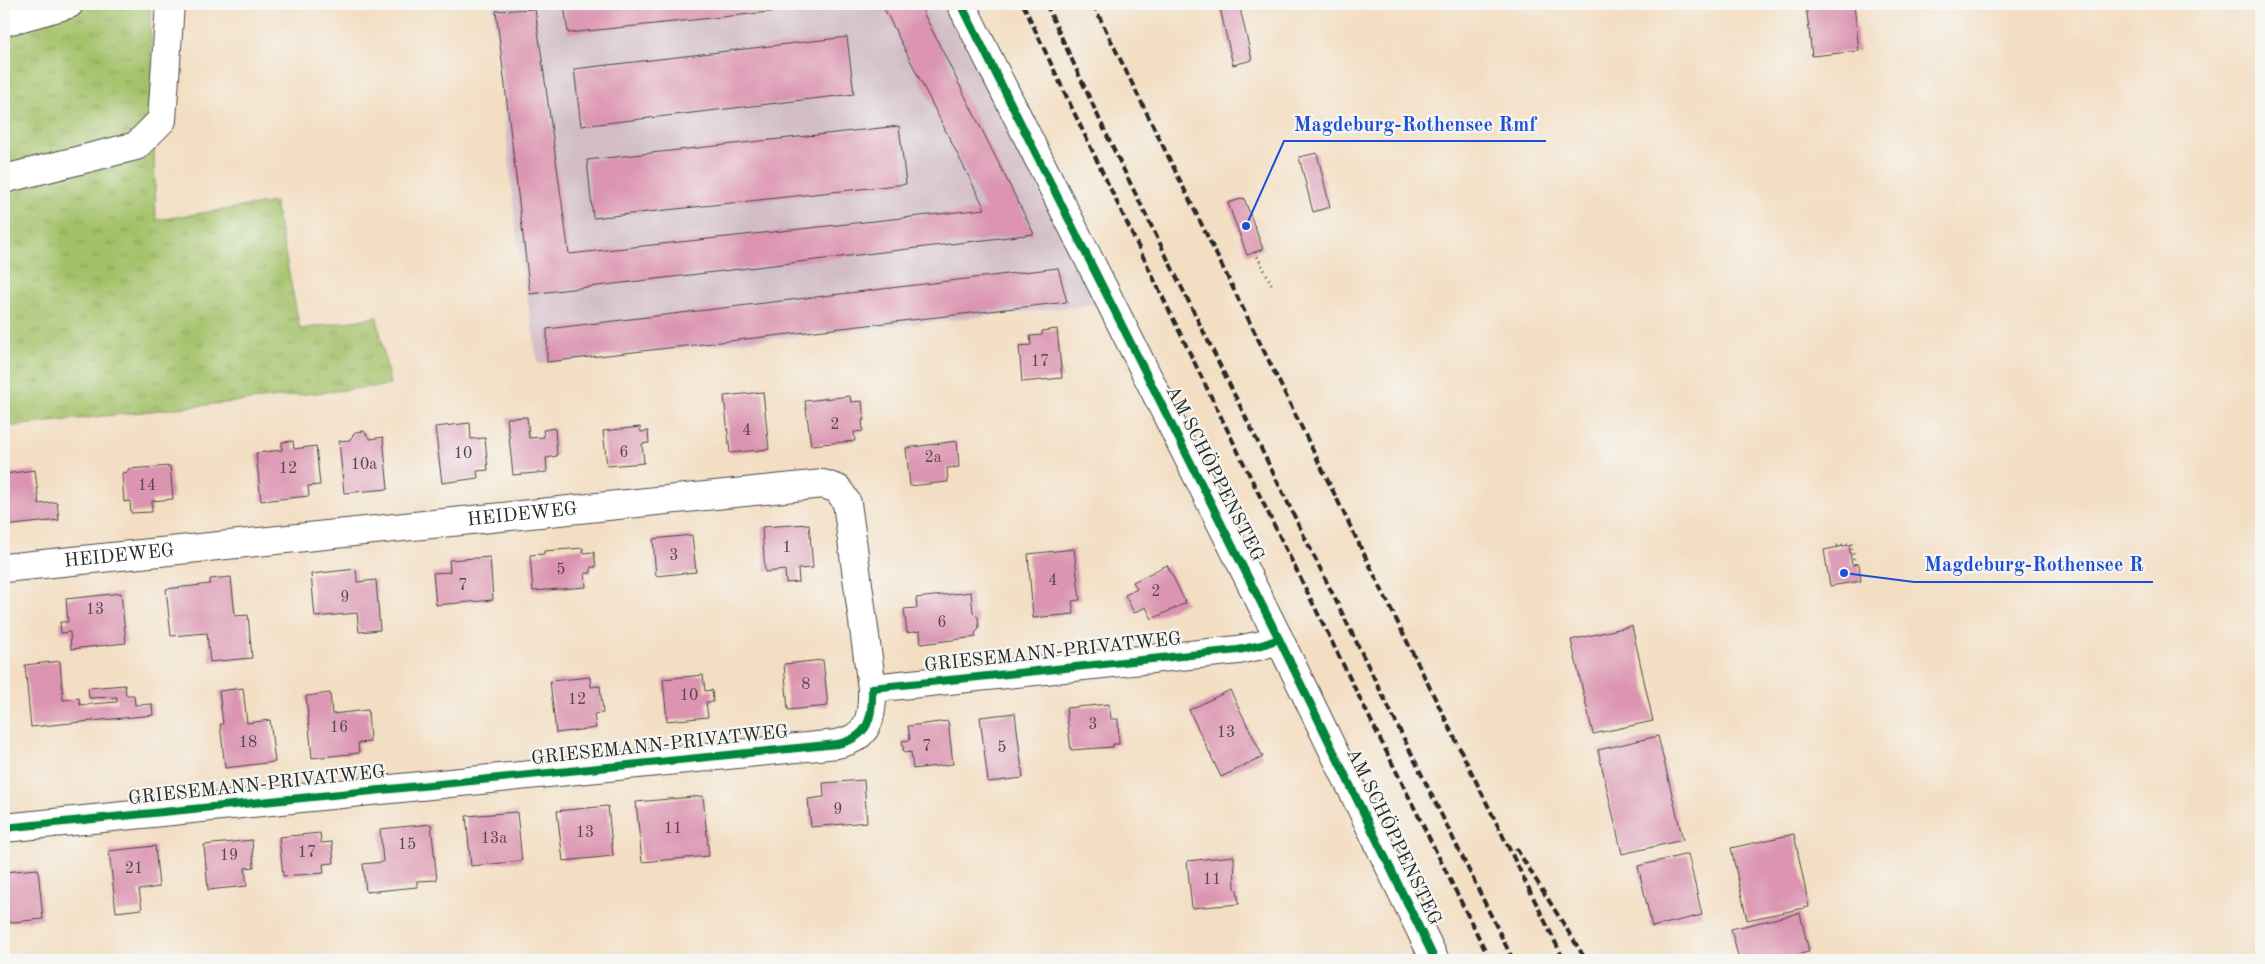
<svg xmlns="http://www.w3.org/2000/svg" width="2265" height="964" font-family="'Old Standard TT',serif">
  <defs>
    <pattern id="park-tufts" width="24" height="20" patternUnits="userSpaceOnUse" patternTransform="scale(1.25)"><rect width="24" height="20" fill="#a3c168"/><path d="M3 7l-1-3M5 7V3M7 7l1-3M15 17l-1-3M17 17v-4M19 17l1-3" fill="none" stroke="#859d56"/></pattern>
  </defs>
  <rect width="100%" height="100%" fill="#f6f6f2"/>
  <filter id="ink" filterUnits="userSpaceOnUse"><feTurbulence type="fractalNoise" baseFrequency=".02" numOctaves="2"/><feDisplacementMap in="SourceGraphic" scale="10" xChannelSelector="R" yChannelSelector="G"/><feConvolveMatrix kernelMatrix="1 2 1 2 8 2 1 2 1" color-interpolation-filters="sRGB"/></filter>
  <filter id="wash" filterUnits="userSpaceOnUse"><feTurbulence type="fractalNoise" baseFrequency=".0096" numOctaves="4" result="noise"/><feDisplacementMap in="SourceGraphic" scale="20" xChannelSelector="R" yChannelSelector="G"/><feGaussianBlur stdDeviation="1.12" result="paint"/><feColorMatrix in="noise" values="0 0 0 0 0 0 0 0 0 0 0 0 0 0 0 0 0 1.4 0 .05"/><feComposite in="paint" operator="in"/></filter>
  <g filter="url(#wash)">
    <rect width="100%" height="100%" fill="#f3dec3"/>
    <polygon fill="#d2bdc7" points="493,4 944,4 1097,304 538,364 516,229"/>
    <polygon fill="url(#park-tufts)" stroke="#67764a" points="4,4 150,4 156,220 275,202 300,329 377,317 390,385 4,427"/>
    <g id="blocks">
      <g fill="#db95b1">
        <polygon points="573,4 826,4 827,6 568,33 564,5"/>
        <polygon points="882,4 919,4 1034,234 530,294 496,11 535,9 569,254 985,209"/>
        <polygon points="1219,4 1239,4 1252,60 1233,65"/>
        <polygon points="1806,4 1854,4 1859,51 1812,56"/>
        <polygon points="847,37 854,94 581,126 574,69"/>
        <polygon points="899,126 906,184 593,218 587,160"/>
        <polygon points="1317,153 1330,207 1313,212 1299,157"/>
        <polygon points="1244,198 1263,249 1247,255 1228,203"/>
        <polygon points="1058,268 1067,302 547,362 547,329"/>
        <polygon points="1057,329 1062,378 1022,382 1019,346 1031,345 1030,336 1042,335 1042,331"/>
        <polygon points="763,392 769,449 730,453 724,396"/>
        <polygon points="850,396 851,402 862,401 864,420 862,420 863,431 854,432 855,441 811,445 805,401"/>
        <polygon points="527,417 529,438 544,437 543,430 555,428 557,456 546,458 547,472 513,475 507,418"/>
        <polygon points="470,423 471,439 485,438 488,470 477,471 478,478 442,483 435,427"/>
        <polygon points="640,427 641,432 648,431 649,443 642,444 644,463 607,466 603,431"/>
        <polygon points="364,431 370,439 383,437 388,489 344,493 339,441 350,440 355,432"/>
        <polygon points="293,441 294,449 316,446 320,485 308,486 309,496 261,501 256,453 282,450 282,442"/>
        <polygon points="957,441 959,467 947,468 948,482 910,486 906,448"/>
        <polygon points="170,466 173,499 152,501 152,512 131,513 130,501 124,502 122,473 128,472 128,469"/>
        <polygon points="35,470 39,504 57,502 59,520 4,526 4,474"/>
        <polygon points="809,524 813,568 798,569 799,582 786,583 785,570 765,572 762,527"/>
        <polygon points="692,535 696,572 656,576 653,539"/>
        <polygon points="1849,545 1852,565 1859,564 1861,581 1830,586 1824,550"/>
        <polygon points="583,548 583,553 594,552 596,567 591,567 591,573 585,573 586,587 533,591 530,555 544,554 544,551"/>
        <polygon points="1074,549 1080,600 1072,601 1074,614 1033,618 1028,554"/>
        <polygon points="490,557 493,600 436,605 433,573 450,572 449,560"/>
        <polygon points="1167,565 1186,603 1152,619 1146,607 1134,613 1125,595 1137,589 1133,582"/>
        <polygon points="356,569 357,582 376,580 380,630 359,632 357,613 315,617 311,574"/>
        <polygon points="231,577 235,616 248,615 252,658 210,662 207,633 171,636 166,589 210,584 210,579"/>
        <polygon points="971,592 973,612 978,617 979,629 975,633 976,637 921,644 920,631 907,633 904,609 917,608 916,598"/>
        <polygon points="121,593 126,643 71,649 70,632 61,633 60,622 68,622 66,599"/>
        <polygon points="1632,626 1653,721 1593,734 1571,640"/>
        <polygon points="823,660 828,706 788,710 784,664"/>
        <polygon points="60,661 63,700 79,698 80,705 117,702 117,697 89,698 88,688 125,685 126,695 134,695 135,705 152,704 153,715 31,727 25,665"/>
        <polygon points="703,675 705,691 712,690 713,702 706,702 708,717 667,721 663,679"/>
        <polygon points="590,677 591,687 600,686 603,713 594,714 596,728 556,733 550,681"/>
        <polygon points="243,688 247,723 270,720 275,762 225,768 220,724 223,724 219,691"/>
        <polygon points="1230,690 1263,757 1221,777 1189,710"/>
        <polygon points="330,693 332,714 368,710 370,742 358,743 359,753 312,758 306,696"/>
        <polygon points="1109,704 1111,719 1118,719 1119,744 1113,744 1113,747 1071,750 1066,708"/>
        <polygon points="1015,713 1023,778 988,782 980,717"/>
        <polygon points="948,721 953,764 913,769 911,752 904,753 902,741 910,740 908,726"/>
        <polygon points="1658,736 1683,840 1622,854 1598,750"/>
        <polygon points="864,780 867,822 811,827 808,799 824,797 823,783"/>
        <polygon points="703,796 709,856 642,862 636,802"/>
        <polygon points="608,806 613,856 563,861 557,811"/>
        <polygon points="517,812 522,861 471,866 466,816"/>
        <polygon points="431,824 437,880 417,881 417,887 366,892 363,864 383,862 380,829"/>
        <polygon points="320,833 321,843 332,842 334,863 323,864 324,873 283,876 279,837"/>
        <polygon points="1794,834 1809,907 1747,920 1731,848"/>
        <polygon points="252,840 254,867 245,868 247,886 208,890 204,845"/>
        <polygon points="155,846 159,887 139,890 142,909 116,912 109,851"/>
        <polygon points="1688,854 1702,915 1652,927 1638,866"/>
        <polygon points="1234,856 1235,888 1237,890 1239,904 1192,908 1187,861"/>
        <polygon points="38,869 43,919 4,923 4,872"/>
        <polygon points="1800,913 1809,952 1773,960 1739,960 1731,929"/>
      </g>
    </g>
  </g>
  <g filter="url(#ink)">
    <use href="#blocks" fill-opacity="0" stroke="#494642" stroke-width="1"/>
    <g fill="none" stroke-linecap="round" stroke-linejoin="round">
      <defs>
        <g id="minor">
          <polyline points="961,4 1279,639 1435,960"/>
          <polyline points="4,22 69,4"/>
          <polyline points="4,179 136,146 162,120 170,4"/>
          <path id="s1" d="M4,568l819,-84 15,5 9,14 25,185"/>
          <path d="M4,828l833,-84c32,-6 36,-27 35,-56l366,-38 24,-5 17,-6"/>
        </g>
      </defs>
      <use href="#minor" stroke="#494642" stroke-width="30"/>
      <g stroke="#494642" stroke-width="3" stroke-dasharray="1 4" stroke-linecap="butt">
        <polyline points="1255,252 1272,285"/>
        <polyline points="1837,546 1851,543 1855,565"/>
      </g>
      <use href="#minor" stroke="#fff" stroke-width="28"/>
      <g stroke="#2b2b2b" stroke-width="4" stroke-dasharray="8 4" stroke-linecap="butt">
        <path d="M1023,4c150,321 309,638 467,956"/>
        <polyline points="1046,4 1110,142 1513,960"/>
        <polyline points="1093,4 1564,960"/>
        <polyline points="1516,848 1586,960"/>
      </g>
      <defs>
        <g id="cycleway">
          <polyline points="961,4 1279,639 1435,960"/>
          <path d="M4,828l833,-84c32,-6 36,-27 35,-56l366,-38 24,-5 17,-6"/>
        </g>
      </defs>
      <use href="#cycleway" stroke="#f6f6f2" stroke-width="11"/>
      <use href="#cycleway" stroke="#00873e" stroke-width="8"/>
    </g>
  </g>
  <g text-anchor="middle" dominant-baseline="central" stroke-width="4.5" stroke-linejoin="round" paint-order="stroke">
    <g font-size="16" fill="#57464c">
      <text x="1040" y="362">17</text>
      <text x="835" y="425">2</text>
      <text x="747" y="431">4</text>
      <text x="624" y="453">6</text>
      <text x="463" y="454">10</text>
      <text x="933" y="458">2a</text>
      <text x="364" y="465">10a</text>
      <text x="288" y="469">12</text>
      <text x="147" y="486">14</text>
      <text x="787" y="548">1</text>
      <text x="674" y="556">3</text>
      <text x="561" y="570">5</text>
      <text x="1053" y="581">4</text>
      <text x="463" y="586">7</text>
      <text x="1156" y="592">2</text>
      <text x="345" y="598">9</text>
      <text x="95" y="610">13</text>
      <text x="942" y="623">6</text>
      <text x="806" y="685">8</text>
      <text x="689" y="696">10</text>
      <text x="577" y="700">12</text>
      <text x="1093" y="725">3</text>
      <text x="339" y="728">16</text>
      <text x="1226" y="733">13</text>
      <text x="248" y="743">18</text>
      <text x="927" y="747">7</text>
      <text x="1002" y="748">5</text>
      <text x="838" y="810">9</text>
      <text x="673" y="829">11</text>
      <text x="585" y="833">13</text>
      <text x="494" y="839">13a</text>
      <text x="407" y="845">15</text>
      <text x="307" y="853">17</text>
      <text x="229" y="856">19</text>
      <text x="134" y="869">21</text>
      <text x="1212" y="880">11</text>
    </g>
    <g font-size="19" fill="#2b2b2b" stroke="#f6f6f2">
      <text transform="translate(1214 474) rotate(63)">AM SCHÖPPENSTEG</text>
      <text stroke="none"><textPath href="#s1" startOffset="521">HEIDEWEG</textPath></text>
      <text stroke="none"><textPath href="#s1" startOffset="116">HEIDEWEG</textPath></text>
      <text transform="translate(1053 653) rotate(-6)">GRIESEMANN-PRIVATWEG</text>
      <text transform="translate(660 746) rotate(-6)">GRIESEMANN-PRIVATWEG</text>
      <text transform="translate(257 786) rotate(-6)">GRIESEMANN-PRIVATWEG</text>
      <text transform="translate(1393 837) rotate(64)">AM SCHÖPPENSTEG</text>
    </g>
  </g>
  <path fill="none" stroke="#1d4ed8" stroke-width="2" d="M1246 226L1284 141H1546M1844 573L1914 582H2153"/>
  <g fill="#1d4ed8" stroke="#f6f6f2" stroke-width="2">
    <circle cx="1246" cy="226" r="5"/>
    <circle cx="1844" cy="573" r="5"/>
  </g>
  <g font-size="20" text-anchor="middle" font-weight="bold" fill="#1d4ed8" stroke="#f6f6f2" stroke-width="4.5" stroke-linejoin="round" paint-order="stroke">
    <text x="1415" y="131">Magdeburg-Rothensee Rmf</text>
    <text x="2034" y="571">Magdeburg-Rothensee R</text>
  </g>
  <rect width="2265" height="964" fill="none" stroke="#f6f6f2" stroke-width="20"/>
</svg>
